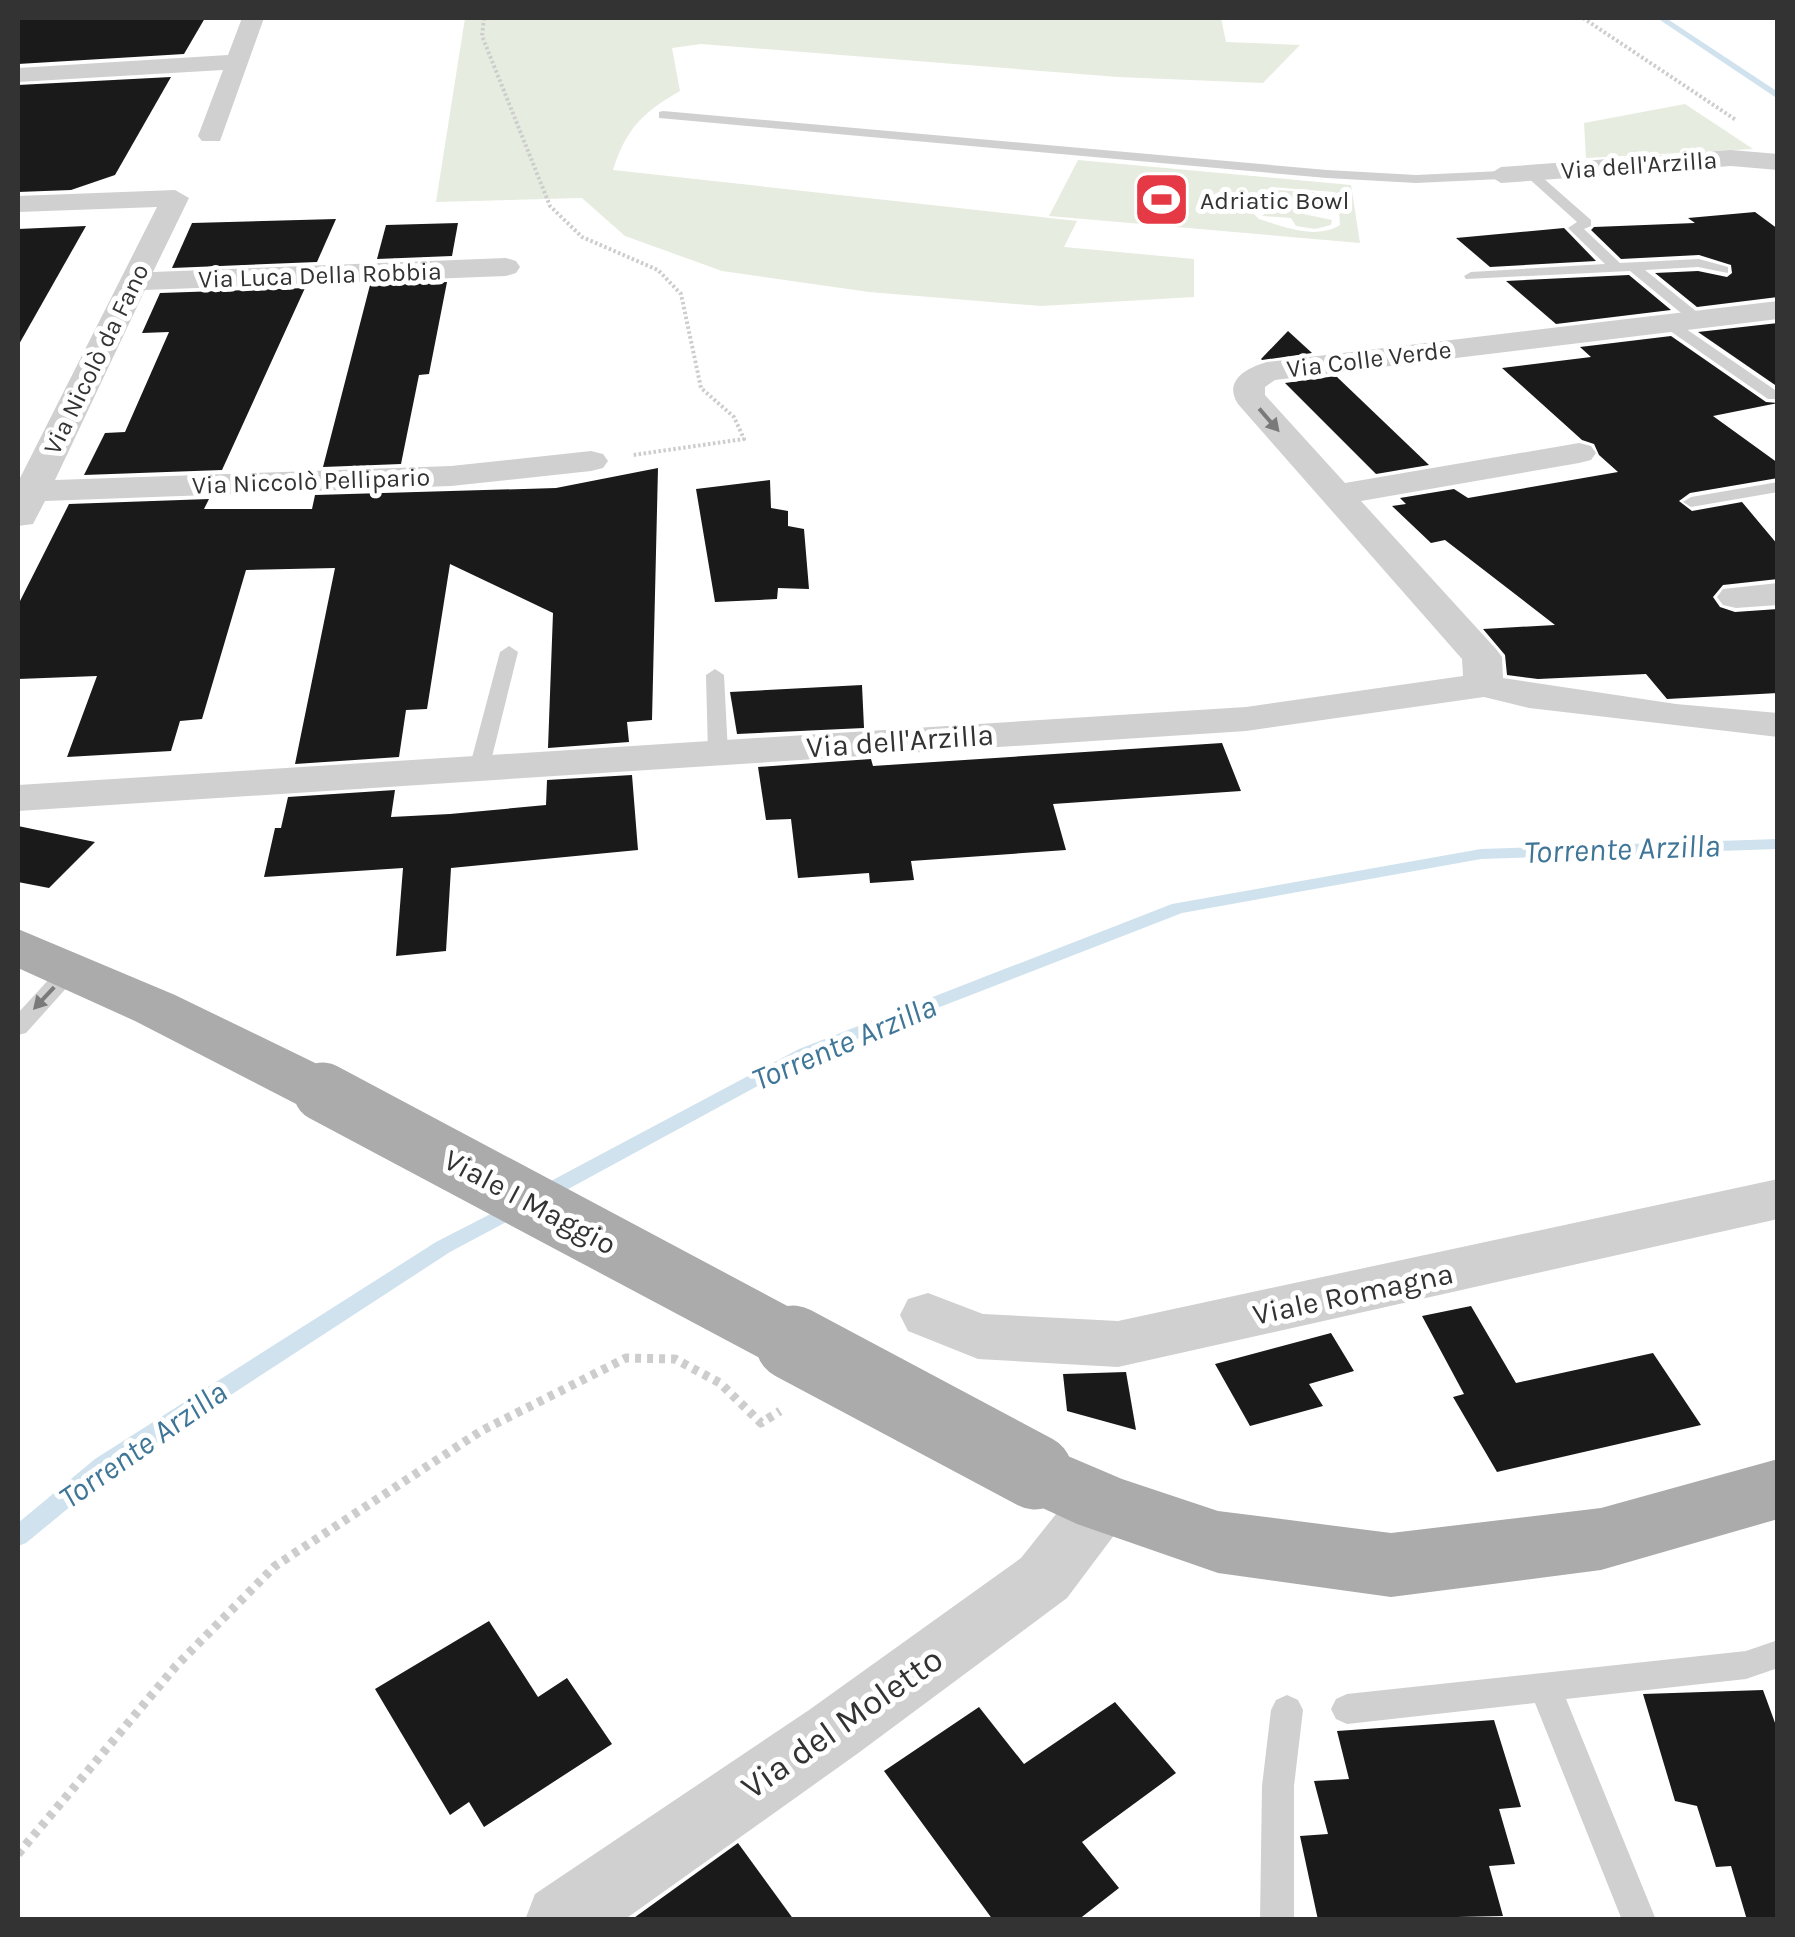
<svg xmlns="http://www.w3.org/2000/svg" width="1795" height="1937" font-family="Karla,sans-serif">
  <rect width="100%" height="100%" fill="#fff"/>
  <g fill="#e6ecdf" fill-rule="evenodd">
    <path d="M465,18h756l5,24 74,3 -37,38 -145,-6 -417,-33 -29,4 8,43c-37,21 -54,38 -67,79l464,51 -13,26 130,12v38l-153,9 -172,-14 -147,-21 -97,-35 -43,-38 -146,4z"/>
    <polygon points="1685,104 1753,149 1586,158 1584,123"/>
    <path d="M1078,160l273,25 9,58 -311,-27zM1271,187l63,5 4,3 2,30c-25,15 -56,2 -81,-6l-6,-6 12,-7v-14z"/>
    <polygon points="1276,190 1327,193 1330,208 1294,212 1332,220 1331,225 1315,229 1296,226 1291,218 1262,216 1273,207"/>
  </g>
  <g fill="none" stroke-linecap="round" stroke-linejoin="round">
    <g fill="#cfe2ee" fill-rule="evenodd">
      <polygon points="1657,18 1666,18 1778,92 1778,99"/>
      <polygon points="1778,839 1778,849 1481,859 1182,913 811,1057 548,1200 534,1200 531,1195 534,1190 799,1049 1172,904 1481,849"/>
      <polygon points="518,1200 525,1202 528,1207 525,1212 450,1252 111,1473 26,1543 18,1546 18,1523 95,1459 436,1242"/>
    </g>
  </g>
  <g fill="#1a1a1a">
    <polygon points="18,18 205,18 184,54 18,64"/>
    <polygon points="171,77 115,175 71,190 18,192 18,85"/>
    <polygon points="1755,212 1778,229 1778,297 1697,307 1655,273 1698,271 1727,277 1732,273 1731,265 1699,255 1621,259 1591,230 1594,227 1695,223 1688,218"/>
    <polygon points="336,219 317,262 172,268 192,223"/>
    <polygon points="458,223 452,256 377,259 386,225"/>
    <polygon points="86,226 18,346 18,229"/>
    <polygon points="1564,228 1596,261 1490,267 1456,238"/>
    <polygon points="1629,275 1671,310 1556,324 1506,281"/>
    <polygon points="447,282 429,374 419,375 401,464 323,467 370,285"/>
    <polygon points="305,288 222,470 84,475 105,433 125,432 169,332 142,333 160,293"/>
    <polygon points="1778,323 1778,387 1698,332"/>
    <polygon points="1288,331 1312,353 1262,360 1261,359"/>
    <polygon points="1671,336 1766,402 1778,403 1713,416 1778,463 1778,478 1690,493 1679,501 1692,511 1742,502 1778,545 1778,579 1723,585 1713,597 1720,607 1735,612 1778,609 1778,693 1667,699 1646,674 1538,679 1507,675 1505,655 1483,629 1555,625 1445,540 1431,543 1392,506 1406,504 1400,498 1454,489 1468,498 1618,472 1599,455 1594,444 1582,440 1502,368 1591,357 1580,347"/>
    <polygon points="1336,376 1429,465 1376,474 1285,383"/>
    <polygon points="658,468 652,720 627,722 629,742 548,748 553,613 450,564 427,709 406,710 399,757 295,764 335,568 246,570 202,719 180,721 171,751 67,757 97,676 18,679 18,605 69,504 209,499 204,509 312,509 315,495 556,488"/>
    <polygon points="770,480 771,508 788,511 788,526 804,529 809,589 778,588 777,599 715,602 696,489"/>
    <polygon points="862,685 864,728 737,734 730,692"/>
    <polygon points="1222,743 1241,791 1053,804 1066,850 911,861 914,880 870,883 869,873 798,878 791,819 766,820 758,767 871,759 873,766"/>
    <polygon points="632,775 638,850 451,868 446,951 396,956 403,868 264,877 275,828 281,828 288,797 395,790 391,817 450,814 546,805 547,780"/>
    <polygon points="18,826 95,842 49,888 18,882"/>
    <polygon points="1471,1306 1516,1383 1653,1353 1701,1425 1497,1472 1453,1397 1464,1394 1422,1316"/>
    <polygon points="1331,1333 1354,1371 1309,1384 1323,1406 1250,1426 1215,1364"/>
    <polygon points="1126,1372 1136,1430 1067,1411 1063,1374"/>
    <polygon points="489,1621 538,1697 567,1678 612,1744 484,1827 469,1802 450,1815 375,1689"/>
    <polygon points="1763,1690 1778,1731 1778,1920 1747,1920 1731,1866 1716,1867 1697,1806 1675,1801 1643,1694"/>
    <polygon points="1115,1702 1176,1773 1082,1842 1119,1888 1078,1920 993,1920 884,1771 979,1707 1024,1764"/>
    <polygon points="1494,1720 1521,1807 1499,1809 1515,1864 1489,1866 1503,1916 1318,1920 1300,1836 1328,1834 1314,1781 1349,1779 1337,1731"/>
    <polygon points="738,1843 794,1920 631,1920"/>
  </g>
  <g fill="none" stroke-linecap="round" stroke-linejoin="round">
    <g stroke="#cdcdcd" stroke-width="4" stroke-dasharray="2.5 2.5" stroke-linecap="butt">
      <polyline points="484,18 482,36 550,206 582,237 658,270 681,294 701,388 734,417 744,439 633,455"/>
      <polyline points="1583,18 1736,120"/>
    </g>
    <polyline stroke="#cdcdcd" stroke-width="9" stroke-dasharray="6 6" stroke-linecap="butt" points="18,1854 176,1666 275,1566 481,1431 626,1358 675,1359 720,1383 761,1423 780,1411"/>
    <g fill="#d0d0d0" fill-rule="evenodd">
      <polygon points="663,111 1327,170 1416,175 1501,171 1507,175 1501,179 1416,183 1327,178 659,118 659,112"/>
      <polygon points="1526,170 1534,170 1591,220 1591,226 1584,229 1620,263 1699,259 1728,267 1728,273 1698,267 1645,270 1702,316 1702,322 1692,322 1630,271 1466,279 1464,276 1471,272 1605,264 1568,228 1577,222 1526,176"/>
      <polygon points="1663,320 1673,320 1778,392 1778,399 1768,399 1663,326"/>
      <polygon points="1778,482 1778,492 1691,507 1683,502 1691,497"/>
      <polygon points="509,646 518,652 489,769 479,775 472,773 469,769 500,652"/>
      <polygon points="715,669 724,675 728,753 718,759 708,753 706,675"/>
      <polygon points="71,962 79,964 82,969 79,974 26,1033 18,1035 18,1013 63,964"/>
      <polygon points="1778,1640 1778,1668 1746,1679 1566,1699 1656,1920 1622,1920 1535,1703 1347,1724 1336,1719 1331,1709 1336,1699 1347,1694 1746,1651"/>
      <polygon points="1287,1695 1298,1700 1303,1710 1294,1786 1294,1920 1260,1920 1262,1786 1271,1710 1276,1700"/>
    </g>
    <g fill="#d0d0d0" fill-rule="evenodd">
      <polygon points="242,18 264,18 220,141 202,141 198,136 223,70 18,82 18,68 228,55"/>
      <polygon points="1731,150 1778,154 1778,170 1731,166 1501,183 1488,175 1501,167"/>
      <polygon points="175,190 189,198 153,272 506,258 516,261 520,267 516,273 506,276 145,290 55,480 451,466 591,451 603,454 608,461 603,468 591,471 451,486 45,501 33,524 18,526 18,482 157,207 18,212 18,196"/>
      <path d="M1778,301v18l-503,61 -10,7v8l80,88 234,-40 12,3 5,7 -5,7 -12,3 -218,38 135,148 6,8 1,21 173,26 102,9v24l-249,-29 -45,-11 -238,34 -1228,80v-26l1228,-78 217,-31 -1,-17 -224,-255c-15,-23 8,-36 29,-42z"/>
      <polygon points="1778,583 1778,605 1736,608 1723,605 1717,597 1723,589"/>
      <polygon points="1778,1179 1778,1219 1118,1367 978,1359 908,1331 900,1315 908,1299 928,1293 983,1314 1118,1321"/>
      <polygon points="1102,1477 1124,1484 1133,1503 1124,1522 1067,1598 857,1754 624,1920 525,1920 535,1894 809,1710 1021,1558 1080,1484"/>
    </g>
    <g fill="#ababab" fill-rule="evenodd">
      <polygon points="18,929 175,995 344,1077 352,1092 344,1107 323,1113 302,1107 135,1021 18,968"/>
      <polygon points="1035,1442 1122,1479 1218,1511 1391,1533 1601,1508 1778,1459 1778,1519 1601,1570 1391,1597 1218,1573 1077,1524 1010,1493 1000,1472 1010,1451"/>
    </g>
    <polyline stroke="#ababab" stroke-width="59" points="323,1092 798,1345"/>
    <polyline stroke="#ababab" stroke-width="75" points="793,1343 1035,1472"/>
  </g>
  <defs><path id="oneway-solid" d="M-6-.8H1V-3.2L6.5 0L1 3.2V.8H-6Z" transform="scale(2.5)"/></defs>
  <g fill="#7a7a7a">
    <use href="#oneway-solid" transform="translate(1269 420) rotate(49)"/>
    <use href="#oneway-solid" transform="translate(44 998) rotate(133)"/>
  </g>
  <defs>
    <symbol id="stadium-square" viewBox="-11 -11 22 22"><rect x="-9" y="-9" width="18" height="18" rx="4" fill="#e63946" stroke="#fff"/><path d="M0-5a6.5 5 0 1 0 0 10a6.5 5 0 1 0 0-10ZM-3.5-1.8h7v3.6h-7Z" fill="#fff"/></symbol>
  </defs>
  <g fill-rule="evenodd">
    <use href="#stadium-square" x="1130" y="168" width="63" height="63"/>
  </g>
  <g text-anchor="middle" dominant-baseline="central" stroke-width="10" stroke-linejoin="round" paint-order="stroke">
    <g font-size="25" fill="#333" stroke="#fff">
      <text transform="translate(1639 165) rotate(-4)">Via dell'Arzilla</text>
      <text transform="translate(320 275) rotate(-2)">Via Luca Della Robbia</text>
      <text transform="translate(96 359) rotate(-64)">Via Nicolò da Fano</text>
      <text transform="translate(1369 359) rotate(-7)">Via Colle Verde</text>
      <text transform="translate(311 481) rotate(-2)">Via Niccolò Pellipario</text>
    </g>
    <g font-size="25" fill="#333" stroke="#fff" text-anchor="start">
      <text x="1200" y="200">Adriatic Bowl</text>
    </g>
    <g font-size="30" fill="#333" stroke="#fff">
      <text transform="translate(900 741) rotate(-4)">Via dell'Arzilla</text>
      <text transform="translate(530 1202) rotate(28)">Viale I Maggio</text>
      <text transform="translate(1353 1294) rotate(-12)">Viale Romagna</text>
    </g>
    <g font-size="32" font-style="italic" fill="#3f7597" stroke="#fff">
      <text transform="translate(1622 849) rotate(-2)">Torrente Arzilla</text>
      <text transform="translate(844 1043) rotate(-23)">Torrente Arzilla</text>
      <text transform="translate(143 1445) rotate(-35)">Torrente Arzilla</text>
    </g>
    <g font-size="35" fill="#333" stroke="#fff">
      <text transform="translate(842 1723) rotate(-35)">Via del Moletto</text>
    </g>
  </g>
  <rect width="1795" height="1937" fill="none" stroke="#333333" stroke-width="40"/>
</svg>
